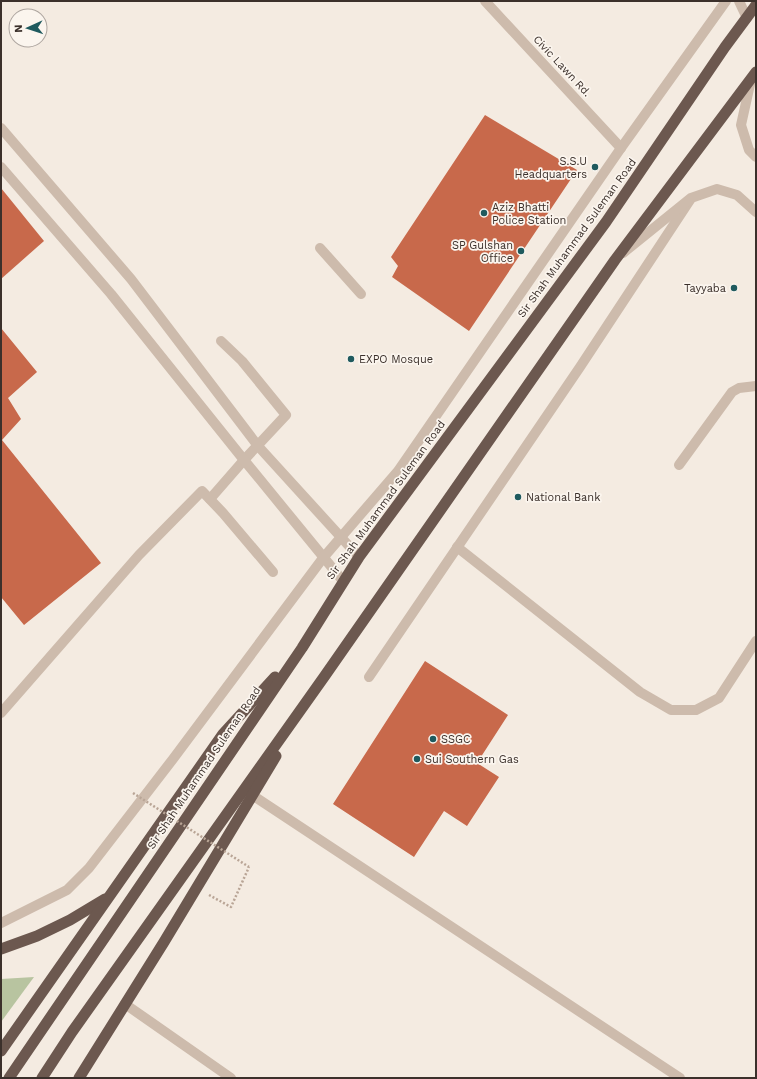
<svg xmlns="http://www.w3.org/2000/svg" width="757" height="1079" font-family="'Work Sans',sans-serif">
  <rect width="100%" height="100%" fill="#f4ebe1"/>
  <polygon fill="#b8c4a0" points="34,977 1,1022 1,979"/>
  <g fill="#c8694b">
    <polygon points="485,115 577,170 469,331 392,277 398,266 391,257"/>
    <polygon points="1,188 44,241 1,279"/>
    <polygon points="1,328 37,372 8,398 21,419 2,440 101,563 24,625 1,597"/>
    <polygon points="425,661 508,715 477,763 499,777 467,826 444,811 414,857 333,804"/>
  </g>
  <g fill="none" stroke-linecap="round" stroke-linejoin="round">
    <polyline stroke="#b9a596" stroke-width="2.5" stroke-dasharray="2 2" stroke-linecap="butt" points="209,895 231,907 249,867"/>
    <g stroke="#cdbbac" stroke-width="10">
      <polyline points="320,248 361,294"/>
      <polyline points="679,465 732,392 739,388 756,386"/>
      <polyline points="210,499 244,460 286,415 242,361 221,341"/>
      <polyline points="457,547 640,692 671,710 696,710 719,698 756,641"/>
      <polyline points="369,677 580,367 690,200"/>
      <polyline points="1,713 139,555 202,491 223,513 273,572"/>
      <polyline points="252,795 680,1078"/>
    </g>
    <g stroke="#cdbbac" stroke-width="10">
      <polyline points="485,1 621,148"/>
      <polyline points="751,80 741,125 749,150 756,157"/>
      <polyline points="1,128 131,279 258,446 359,557"/>
      <polyline points="1,167 111,294 244,460 343,581"/>
      <polyline points="623,253 691,198 717,189 737,195 756,212"/>
      <polyline points="1,923 67,890 89,868 173,759 323,558 398,471 621,148 726,1"/>
      <polyline points="125,1004 231,1078"/>
    </g>
    <polyline stroke="#cdbbac" stroke-width="10" points="739,1 747,18"/>
    <g stroke="#6c584f" stroke-width="11">
      <polyline points="1,949 37,936 70,920 105,899"/>
      <polyline points="1,1051 223,734 275,677"/>
      <polyline points="9,1078 302,648 359,557 606,222 725,47 756,5"/>
      <polyline points="42,1078 72,1032 324,677 615,260 756,72"/>
      <polyline points="79,1078 164,942 276,756"/>
    </g>
    <polyline stroke="#b9a596" stroke-width="2.5" stroke-dasharray="2 2" stroke-linecap="butt" points="133,793 249,867"/>
  </g>
  <g fill="#1f5a5e" stroke="#fbf5ee" stroke-width="1.5">
    <circle cx="595" cy="167" r="4"/>
    <circle cx="484" cy="213" r="4"/>
    <circle cx="521" cy="251" r="4"/>
    <circle cx="734" cy="288" r="4"/>
    <circle cx="351" cy="359" r="4"/>
    <circle cx="518" cy="497" r="4"/>
    <circle cx="433" cy="739" r="4"/>
    <circle cx="417" cy="759" r="4"/>
  </g>
  <g text-anchor="middle" dominant-baseline="central" stroke-width="3.5" stroke-linejoin="round" paint-order="stroke">
    <g font-size="11" fill="#3b302b" stroke="#fbf5ee">
      <text transform="translate(562 66) rotate(47)">Civic Lawn Rd.</text>
      <text transform="translate(577 238) rotate(-54)">Sir Shah Muhammad Suleman Road</text>
      <text transform="translate(386 500) rotate(-54)">Sir Shah Muhammad Suleman Road</text>
      <text transform="translate(204 768) rotate(-56)">Sir Shah Muhammad Suleman Road</text>
    </g>
    <g font-size="11" fill="#3b302b" stroke="#fbf5ee" text-anchor="start">
      <text x="587" y="161" text-anchor="end">S.S.U<tspan x="587" dy="13">Headquarters</tspan></text>
      <text x="492" y="207">Aziz Bhatti<tspan x="492" dy="13">Police Station</tspan></text>
      <text x="513" y="245" text-anchor="end">SP Gulshan<tspan x="513" dy="13">Office</tspan></text>
      <text x="726" y="288" text-anchor="end">Tayyaba</text>
      <text x="359" y="359">EXPO Mosque</text>
      <text x="526" y="497">National Bank</text>
      <text x="441" y="739">SSGC</text>
      <text x="425" y="759">Sui Southern Gas</text>
    </g>
  </g>
  <rect width="757" height="1079" fill="none" stroke="#3b302b" stroke-width="4"/>
  <g transform="translate(28 28) rotate(267)"><circle r="19" fill="#fbf5ee" stroke="#aea6a0"/>
  <path d="M0-3L7 15L0 10L-7 15Z" fill="#1f5a5e"/>
  <text y="-6" font-size="11" font-weight="bold" text-anchor="middle" fill="#3b302b">N</text>
  </g>
</svg>
